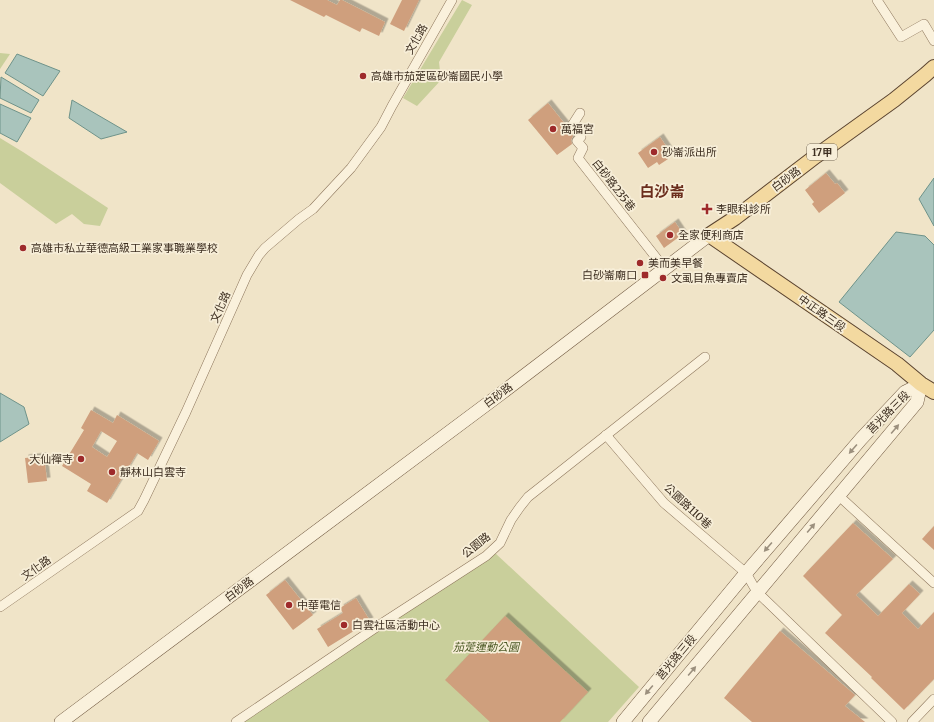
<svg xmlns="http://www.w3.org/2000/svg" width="934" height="722" font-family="Merriweather,'Noto Sans TC',serif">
  <defs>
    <filter id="shadow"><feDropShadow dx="3.5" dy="-3.5" stdDeviation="0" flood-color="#0004"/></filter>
  </defs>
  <rect width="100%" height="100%" fill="#f0e4c8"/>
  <g fill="#c9cf9b">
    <polygon points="462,0 472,5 439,62 441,80 417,106 403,98"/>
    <polygon points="0,53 10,54 0,69"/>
    <polygon points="0,138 23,152 108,208 100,226 84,224 72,214 56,224 0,183"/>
    <polygon points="494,552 639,687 608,722 241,722"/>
  </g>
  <g fill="#a9c4bc" stroke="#6f938a">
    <polygon points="17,54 60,71 43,96 5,73"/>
    <polygon points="1,77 39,100 31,113 0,98"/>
    <polygon points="72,100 127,132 101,139 69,118"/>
    <polygon points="0,104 31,118 17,142 0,133"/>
    <polygon points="934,178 934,226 919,199"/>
    <polygon points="896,232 925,236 934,245 934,330 910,357 839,302"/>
    <polygon points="0,393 24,407 29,424 0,442"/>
  </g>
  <g fill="#cf9f7d" fill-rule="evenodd" filter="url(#shadow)">
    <polygon points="290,0 327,0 337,5 340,0 342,0 385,22 379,36 362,28 360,32 326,15 324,17"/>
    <polygon points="402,0 419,0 404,31 390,24"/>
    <polygon points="548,103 569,129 573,136 571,140 572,144 557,155 528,120"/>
    <polygon points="660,137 670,152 666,156 668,159 659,165 657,162 648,168 638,153"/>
    <polygon points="826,173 835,184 837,183 845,193 819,213 812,204 814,202 805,190"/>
    <polygon points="675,222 683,234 664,248 656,236"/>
    <path d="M91,410l22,13 4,-8 42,26 -11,19 -11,-7 -30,50 -20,-12 4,-7 -29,-18 22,-36 -3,-2zM101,431l16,10 -10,16 -15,-10z"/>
    <polygon points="44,456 47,481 28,483 25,458"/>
    <polygon points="853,523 893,559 856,595 878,616 909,584 920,594 902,613 918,629 934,612 934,679 904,710 871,678 872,677 825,633 842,615 803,576"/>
    <polygon points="934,526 934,550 922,539"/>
    <polygon points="285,580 313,615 293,630 266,595"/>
    <polygon points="356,598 370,621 328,647 317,629 343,613 340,608"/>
    <polygon points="505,616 588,692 560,722 490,722 445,680"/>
    <polygon points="780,631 855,695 845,706 865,722 752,722 724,698"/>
  </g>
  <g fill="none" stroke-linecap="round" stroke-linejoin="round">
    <defs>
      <g id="street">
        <polyline points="877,0 901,37 924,24 934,41"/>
        <polyline points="580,113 573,124 581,137 577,141 583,148 578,158 665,269"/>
        <polyline points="606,435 664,503 746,573 757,592 892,722"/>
        <polyline points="839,496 934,583"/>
        <polyline points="0,607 138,511 144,500 186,412 247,275 259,255 265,248 299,219 313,209 325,196 351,168 381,127 392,106 452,0"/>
        <polyline points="236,722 381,624 486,556 500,543 511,520 520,507 528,497 705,357"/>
        <polyline points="912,722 934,699"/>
      </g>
      <g id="secondary">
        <polyline points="61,722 499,395 709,235"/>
        <polyline points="623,722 746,573 861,439 905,392 921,384"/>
        <polyline points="649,722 917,402 921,384"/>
      </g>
      <polyline id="primary" points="934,67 925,75 894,100 816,156 735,218 709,235 897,364 921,384 934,392"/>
    </defs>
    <use href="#street" stroke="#8d765c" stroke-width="10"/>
    <use href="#secondary" stroke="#6f573f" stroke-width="14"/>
    <use href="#primary" stroke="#5b4430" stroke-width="16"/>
    <use href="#street" stroke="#faf1dc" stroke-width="9"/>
    <use href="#secondary" stroke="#faf1dc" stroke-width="13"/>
    <use href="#primary" stroke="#f3d9a0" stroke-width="14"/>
  </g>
  <defs><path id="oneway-solid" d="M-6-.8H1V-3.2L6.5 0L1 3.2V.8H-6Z"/></defs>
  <g fill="#9c907e">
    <use href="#oneway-solid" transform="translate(895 429) rotate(-50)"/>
    <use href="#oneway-solid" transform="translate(853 449) rotate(131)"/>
    <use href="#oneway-solid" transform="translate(811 528) rotate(-50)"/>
    <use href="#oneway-solid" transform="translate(768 547) rotate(131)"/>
    <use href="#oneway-solid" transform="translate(692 671) rotate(-50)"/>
    <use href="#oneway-solid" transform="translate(649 690) rotate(130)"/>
  </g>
  <g fill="#9e2a2b" stroke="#f7eed8" stroke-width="1.5">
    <circle cx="363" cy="76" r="4"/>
    <circle cx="553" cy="129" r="4"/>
    <circle cx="654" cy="152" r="4"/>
    <path d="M705 203h4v4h4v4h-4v4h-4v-4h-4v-4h4z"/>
    <circle cx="670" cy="235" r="4"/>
    <circle cx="23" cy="248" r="4"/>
    <circle cx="640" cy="263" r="4"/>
    <rect x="641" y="271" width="8" height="8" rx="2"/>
    <circle cx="663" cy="278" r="4"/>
    <circle cx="81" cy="459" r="4"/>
    <circle cx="112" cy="472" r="4"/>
    <circle cx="289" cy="605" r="4"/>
    <circle cx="344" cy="625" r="4"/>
  </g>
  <g text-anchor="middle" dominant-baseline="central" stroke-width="3.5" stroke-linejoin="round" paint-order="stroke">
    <rect fill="#f7eed8" stroke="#756857" stroke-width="1" x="807" y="144" width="30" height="16" rx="3"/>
    <g font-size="10" font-weight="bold" fill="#3d2e20">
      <text x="822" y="152">17甲</text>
    </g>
    <g font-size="11" fill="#3d2e20" stroke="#f7eed8">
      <text transform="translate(416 39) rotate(-61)">文化路</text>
      <text transform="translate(786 179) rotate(-37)">白砂路</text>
      <text transform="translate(614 185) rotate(52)">白砂路235巷</text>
      <text transform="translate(220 307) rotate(-66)">文化路</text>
      <text transform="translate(822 313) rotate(35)">中正路三段</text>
      <text transform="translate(498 395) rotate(-37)">白砂路</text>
      <text transform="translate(888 412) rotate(-45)">莒光路三段</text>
      <text transform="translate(688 506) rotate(43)">公園路110巷</text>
      <text transform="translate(476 545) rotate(-39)">公園路</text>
      <text transform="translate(36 568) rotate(-35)">文化路</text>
      <text transform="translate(239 589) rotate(-37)">白砂路</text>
      <text transform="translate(676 657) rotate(-50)">莒光路三段</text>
    </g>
    <g font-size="11" fill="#3d2e20" stroke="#f7eed8" text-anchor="start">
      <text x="371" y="76">高雄市茄萣區砂崙國民小學</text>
      <text x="561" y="129">萬福宮</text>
      <text x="662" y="152">砂崙派出所</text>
      <text x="716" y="209">李眼科診所</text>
      <text x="678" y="235">全家便利商店</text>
      <text x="31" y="248">高雄市私立華德高級工業家事職業學校</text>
      <text x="648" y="263">美而美早餐</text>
      <text x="637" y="275" text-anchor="end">白砂崙廟口</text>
      <text x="671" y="278">文虱目魚專賣店</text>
      <text x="73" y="459" text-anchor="end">大仙禪寺</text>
      <text x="120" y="472">靜林山白雲寺</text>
      <text x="297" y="605">中華電信</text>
      <text x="352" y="625">白雲社區活動中心</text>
    </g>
    <g font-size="11" font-style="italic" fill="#4d5a26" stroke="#f7eed8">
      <text x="486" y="647">茄萣運動公園</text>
    </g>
    <g font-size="15" font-weight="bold" fill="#6b2e1e" stroke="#f7eed8">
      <text x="662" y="191">白沙崙</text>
    </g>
  </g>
</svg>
